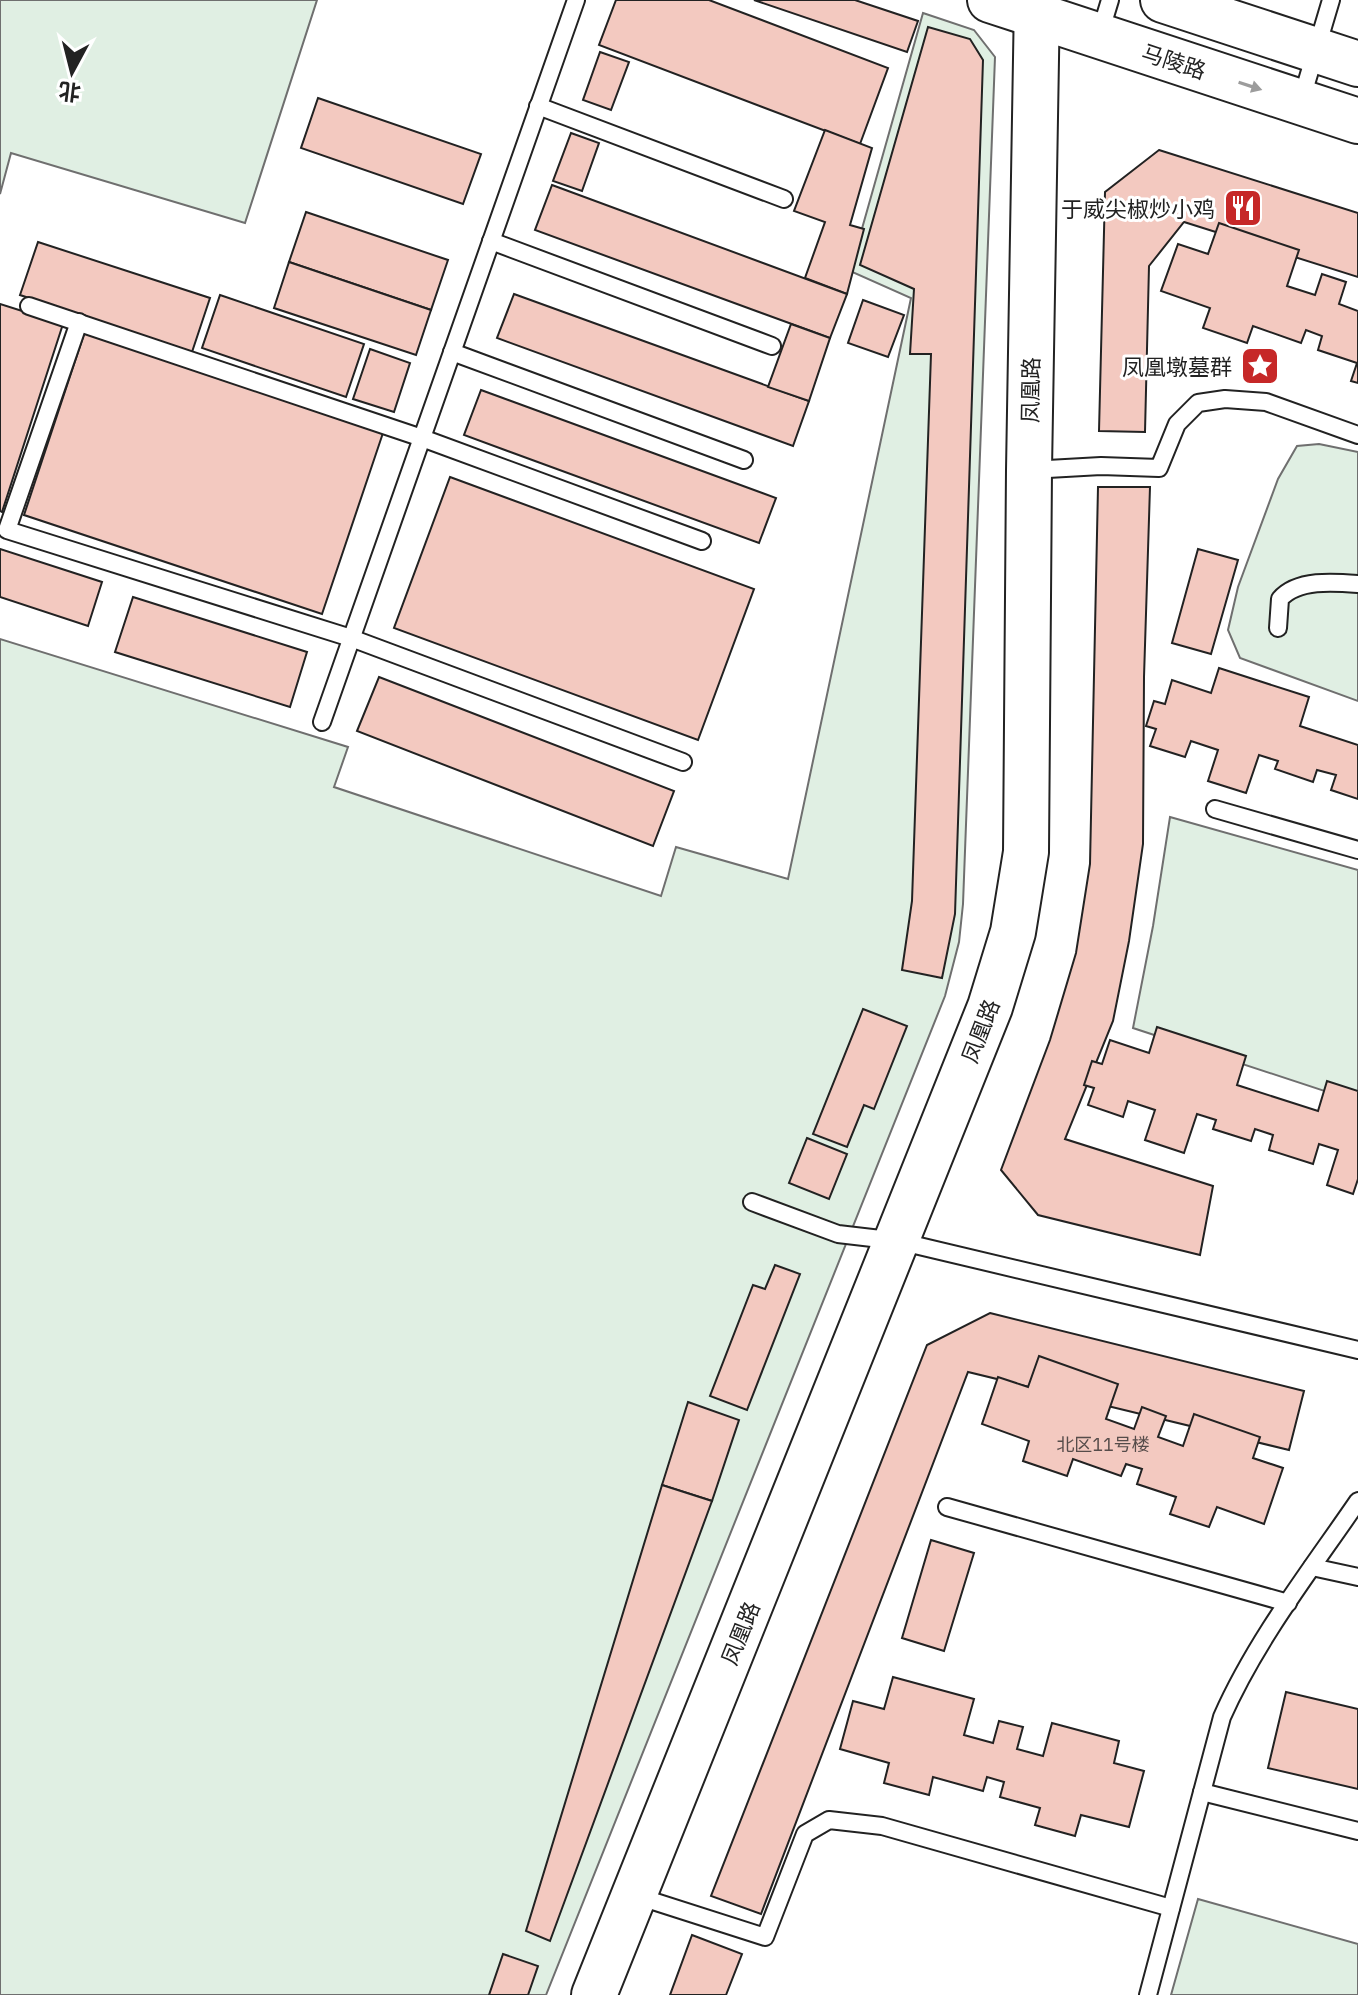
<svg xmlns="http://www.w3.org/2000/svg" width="1358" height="1995" font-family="'IBM Plex Sans','Noto Sans SC',sans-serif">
  <rect width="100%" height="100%" fill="#fff"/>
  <g fill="#e0efe3" stroke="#6f6f6f" stroke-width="2">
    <polygon points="0,0 317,0 245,223 11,153 0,194"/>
    <polygon points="923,13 974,30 995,57 963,904 959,942 945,996 546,1995 0,1995 0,639 348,747 334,787 661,896 676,847 788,879 911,298 850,271"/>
    <polygon points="1319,444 1358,452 1358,701 1240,658 1228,630 1238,587 1278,479 1297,446"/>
    <polygon points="1170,817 1358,870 1358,1102 1133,1028 1153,926"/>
    <polygon points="1198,1899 1358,1944 1358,1995 1171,1995"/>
  </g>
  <g fill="#f3c9c0" stroke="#222" stroke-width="2">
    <polygon points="616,0 709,0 888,68 860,144 599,45"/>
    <polygon points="754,0 855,0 918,21 907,52"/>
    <polygon points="928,27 970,39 983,60 955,914 942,978 902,970 912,901 931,354 910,354 914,289 860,265"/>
    <polygon points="600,52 629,62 611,110 583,100"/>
    <polygon points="318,98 481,154 463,204 301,148"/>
    <polygon points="825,130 872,148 850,225 864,229 847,294 805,278 825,222 794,211"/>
    <polygon points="571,133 599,143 582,191 553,181"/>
    <polygon points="1159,150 1358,213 1358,277 1184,222 1149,266 1145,432 1099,431 1105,192"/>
    <polygon points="552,185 847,294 830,338 535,230"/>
    <polygon points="306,212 448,260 431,310 289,262"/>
    <polygon points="1219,223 1299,250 1287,286 1315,295 1322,274 1346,282 1339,304 1358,311 1358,383 1351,381 1357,363 1318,350 1322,336 1306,330 1301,343 1253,326 1247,343 1203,328 1210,308 1161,291 1178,244 1208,254"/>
    <polygon points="38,242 210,298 192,352 20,295"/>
    <polygon points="289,262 431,310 416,355 274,308"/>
    <polygon points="514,294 809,401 793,446 497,338"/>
    <polygon points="220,295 364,344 346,397 202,348"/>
    <polygon points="863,300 904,315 888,357 848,343"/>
    <polygon points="0,304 63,324 2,512 0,511"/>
    <polygon points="791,324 830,338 809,401 768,387"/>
    <polygon points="85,331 384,430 322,614 24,515"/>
    <polygon points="370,349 410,363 394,412 353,399"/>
    <polygon points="481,390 776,498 759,543 464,435"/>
    <polygon points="450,477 754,589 698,740 394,628"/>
    <polygon points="1098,487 1150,487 1144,677 1143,844 1129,941 1113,1021 1065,1139 1213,1186 1200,1255 1038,1215 1001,1170 1050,1040 1076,953 1090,864"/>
    <polygon points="0,549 102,582 88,626 0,597"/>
    <polygon points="1198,549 1238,560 1211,654 1172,643"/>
    <polygon points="133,597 307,652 290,707 115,652"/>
    <polygon points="1219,668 1309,697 1300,726 1358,745 1358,799 1331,790 1336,775 1317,770 1313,782 1275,769 1278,761 1259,755 1246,793 1208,781 1218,750 1191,741 1185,757 1150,746 1156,729 1146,726 1154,701 1165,704 1172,680 1211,693"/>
    <polygon points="379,677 674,791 653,846 357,731"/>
    <polygon points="863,1009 907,1026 874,1109 864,1105 847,1147 813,1134"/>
    <polygon points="1157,1027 1246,1056 1237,1085 1318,1111 1327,1081 1358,1091 1358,1179 1353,1194 1327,1185 1338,1150 1319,1144 1313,1164 1269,1150 1273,1135 1255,1129 1251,1141 1213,1129 1216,1120 1197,1114 1184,1153 1145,1140 1155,1110 1128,1101 1123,1117 1088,1105 1094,1088 1084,1085 1092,1061 1102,1064 1110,1040 1149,1053"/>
    <polygon points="807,1138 847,1154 829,1199 789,1183"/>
    <polygon points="775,1265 800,1274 747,1410 710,1396 753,1285 765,1289"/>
    <polygon points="990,1313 1304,1391 1289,1450 968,1372 761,1914 711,1896 927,1345"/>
    <polygon points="1039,1356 1118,1384 1106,1419 1134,1429 1142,1407 1166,1416 1158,1437 1183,1446 1194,1414 1260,1437 1253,1458 1283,1468 1264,1524 1217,1507 1209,1527 1170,1514 1176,1497 1137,1484 1142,1469 1126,1464 1121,1476 1073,1459 1067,1476 1023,1461 1029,1441 982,1424 998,1377 1028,1387"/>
    <polygon points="688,1402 739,1420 712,1501 662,1485"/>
    <polygon points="662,1485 712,1501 550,1941 526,1931"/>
    <polygon points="931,1540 974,1553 944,1651 902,1638"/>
    <polygon points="893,1677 974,1699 964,1735 993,1743 999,1721 1023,1727 1017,1749 1043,1756 1052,1723 1119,1741 1114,1763 1144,1771 1129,1827 1081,1815 1075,1836 1035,1825 1040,1808 1000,1797 1004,1782 987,1777 983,1791 933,1777 929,1795 884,1783 889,1763 840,1749 853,1701 884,1709"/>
    <polygon points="1286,1692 1358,1709 1358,1789 1268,1768"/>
    <polygon points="692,1935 742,1954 726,1995 670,1995"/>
    <polygon points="503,1954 538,1966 528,1995 489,1995"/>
  </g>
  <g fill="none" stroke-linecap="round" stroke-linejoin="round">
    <defs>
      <g id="lane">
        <polyline points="1100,33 1110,0"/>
        <polyline points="1301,101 1331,0"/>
        <polyline points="538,106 784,199"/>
        <polyline points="491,241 772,346"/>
        <polyline points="29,306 422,438 702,541"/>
        <polyline points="79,322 7,530 351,638 683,762"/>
        <polyline points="452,352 744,460"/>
        <polyline points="1030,470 1101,466 1159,468 1177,424 1198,403 1225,399 1266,402 1358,435"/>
        <path d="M1278,628l2,-29c17,-20 54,-17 78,-15"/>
        <polyline points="322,722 576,0"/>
        <polyline points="1215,809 1358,850"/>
        <polyline points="752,1202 838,1234 898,1241 1358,1350"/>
        <polyline points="947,1507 1288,1603"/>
        <polyline points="1312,1567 1358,1577"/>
        <polyline points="1202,1792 1358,1831"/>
        <polyline points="637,1896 765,1937 805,1834 829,1820 882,1826 1171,1908"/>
        <path d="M1148,1995l74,-278c34,-77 88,-146 136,-216"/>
      </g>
      <g id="secondary">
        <polyline points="990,0 1358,121"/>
        <polyline points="1163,0 1358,64"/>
        <polyline points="594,1995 990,1007 1013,932 1026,852 1029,470 1037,0"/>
      </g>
    </defs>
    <use href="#lane" stroke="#222" stroke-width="20"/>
    <use href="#secondary" stroke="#222" stroke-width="48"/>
    <use href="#lane" stroke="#fff" stroke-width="16"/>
    <use href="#secondary" stroke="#fff" stroke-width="44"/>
  </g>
  <defs><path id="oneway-solid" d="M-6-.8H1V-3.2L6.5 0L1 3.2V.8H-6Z" transform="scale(2)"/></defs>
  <use fill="#9c9c9c" href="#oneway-solid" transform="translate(1250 86) rotate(18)"/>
  <defs>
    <symbol id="restaurant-square" viewBox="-11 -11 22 22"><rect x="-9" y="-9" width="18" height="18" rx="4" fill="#c62828" stroke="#fff"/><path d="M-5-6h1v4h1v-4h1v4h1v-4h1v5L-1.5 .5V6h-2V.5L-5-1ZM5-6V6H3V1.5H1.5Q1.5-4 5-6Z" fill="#fff"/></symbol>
    <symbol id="sight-square" viewBox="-11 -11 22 22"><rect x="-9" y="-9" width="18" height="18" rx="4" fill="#c62828" stroke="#fff"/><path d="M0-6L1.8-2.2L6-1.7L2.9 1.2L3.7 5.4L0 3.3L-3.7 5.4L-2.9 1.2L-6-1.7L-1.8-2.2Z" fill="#fff"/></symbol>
  </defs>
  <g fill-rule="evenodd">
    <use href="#restaurant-square" x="1221" y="186" width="44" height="44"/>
    <use href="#sight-square" x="1238" y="344" width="44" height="44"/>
  </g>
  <g text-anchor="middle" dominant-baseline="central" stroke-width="6" stroke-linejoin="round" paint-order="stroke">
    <g font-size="18" fill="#564c4a">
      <text x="1103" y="1444">北区11号楼</text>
    </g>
    <g font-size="22" fill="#222" stroke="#fff">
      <text transform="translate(1174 61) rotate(18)">马陵路</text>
      <text transform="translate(1030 390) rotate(-89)">凤凰路</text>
      <text transform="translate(980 1031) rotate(-69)">凤凰路</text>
      <text transform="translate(740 1633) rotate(-68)">凤凰路</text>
    </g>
    <g font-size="22" fill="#222" stroke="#fff" text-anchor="end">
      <text x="1215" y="208">于威尖椒炒小鸡</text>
      <text x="1232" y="366">凤凰墩墓群</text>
    </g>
  </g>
  <g transform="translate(72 72) rotate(187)" stroke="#ffffff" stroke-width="6" paint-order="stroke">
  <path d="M0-6L14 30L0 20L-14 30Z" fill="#222222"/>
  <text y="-12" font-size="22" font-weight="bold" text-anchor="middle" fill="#222222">北</text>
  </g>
</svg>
